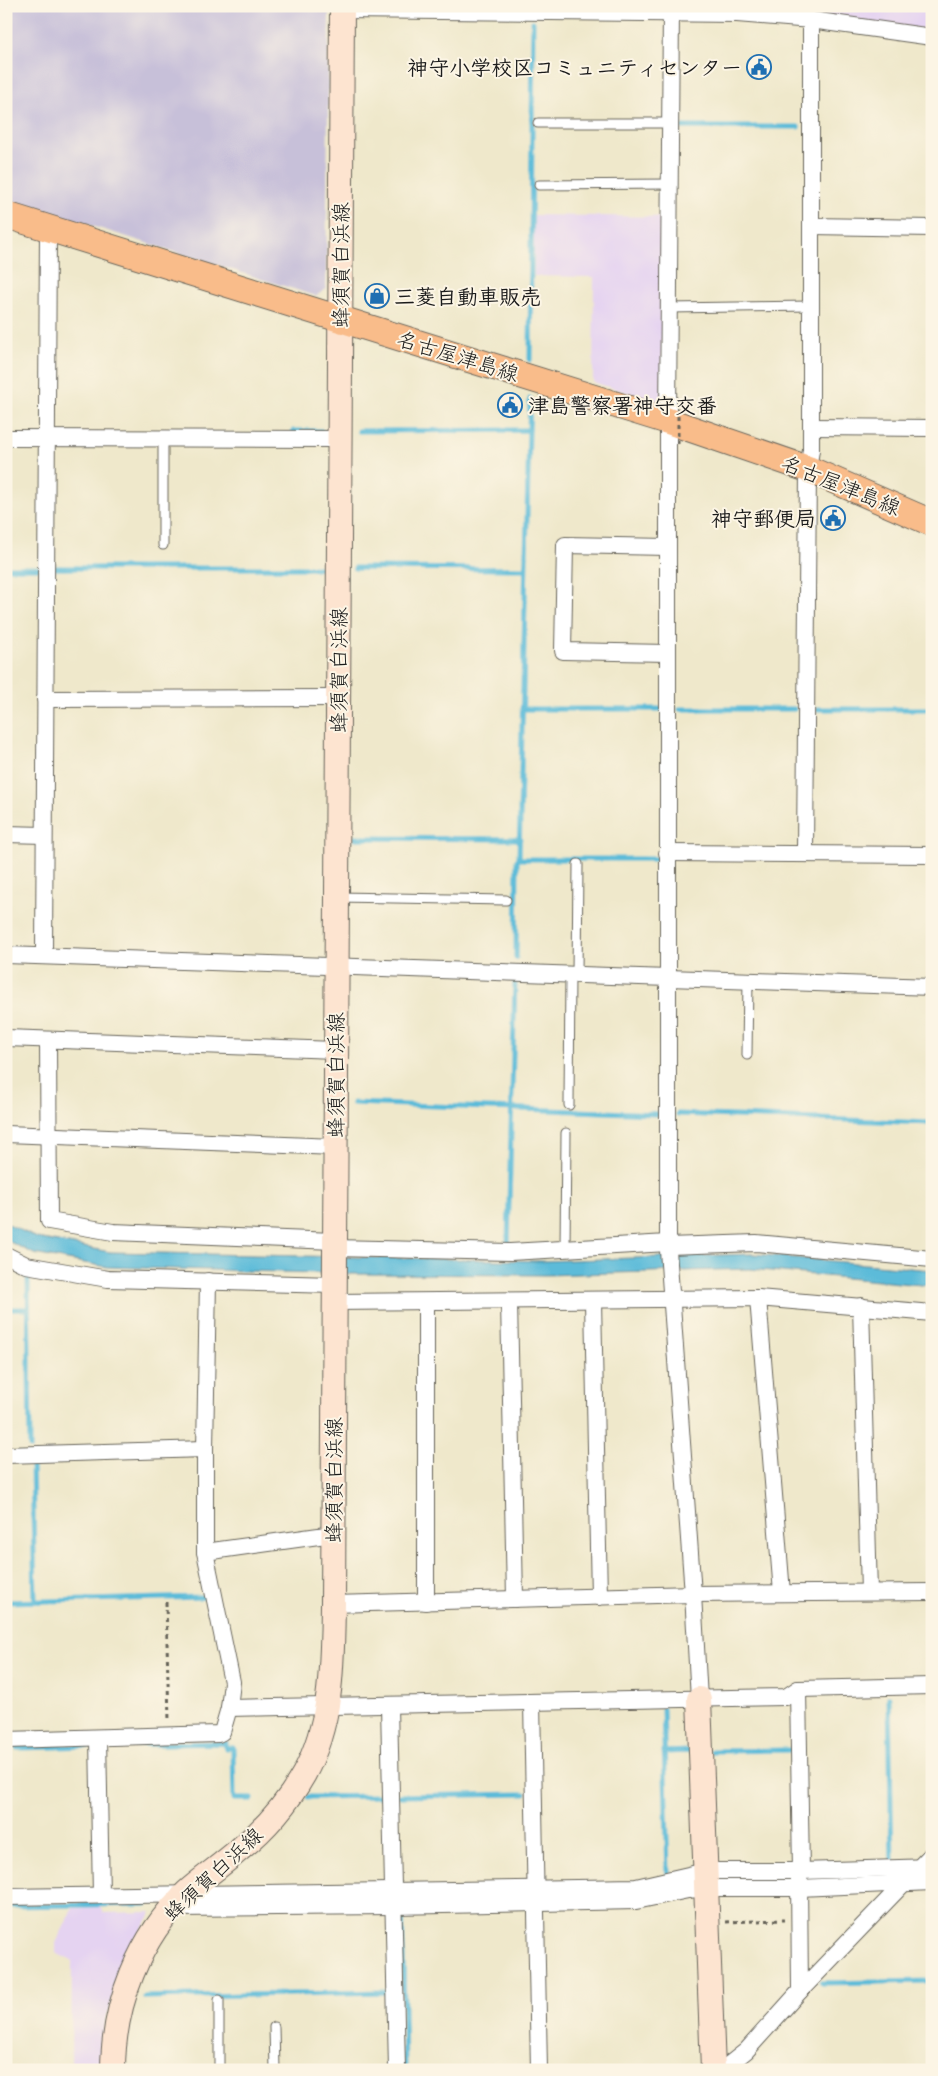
<svg xmlns="http://www.w3.org/2000/svg" width="938" height="2076" font-family="Itim,'Klee One',sans-serif">
  <rect width="100%" height="100%" fill="#fcf5e5"/>
  <filter id="ink" filterUnits="userSpaceOnUse"><feTurbulence type="fractalNoise" baseFrequency=".02" numOctaves="2"/><feDisplacementMap in="SourceGraphic" scale="10" xChannelSelector="R" yChannelSelector="G"/><feConvolveMatrix kernelMatrix="1 2 1 2 8 2 1 2 1" color-interpolation-filters="sRGB"/></filter>
  <filter id="wash" filterUnits="userSpaceOnUse"><feTurbulence type="fractalNoise" baseFrequency=".0096" numOctaves="4" result="noise"/><feDisplacementMap in="SourceGraphic" scale="20" xChannelSelector="R" yChannelSelector="G"/><feGaussianBlur stdDeviation="1.12" result="paint"/><feColorMatrix in="noise" values="0 0 0 0 0 0 0 0 0 0 0 0 0 0 0 0 0 1.4 0 .05"/><feComposite in="paint" operator="in"/></filter>
  <g filter="url(#wash)">
    <rect width="100%" height="100%" fill="#efe8cb"/>
    <g fill="#e5d3f1">
      <polygon points="700,6 932,6 932,30"/>
      <polygon points="534,215 663,217 662,399 658,402 593,382 594,277 534,276"/>
      <polygon points="101,1907 104,1913 152,1912 124,1958 117,1981 105,2023 102,2067 100,2070 71,2070 72,1961 56,1953 56,1943 73,1908"/>
    </g>
    <polygon fill="#c7c0d9" points="6,6 329,6 326,289 316,296 6,199"/>
    <polygon fill="#5bbbd9" stroke="#3c6c7a" points="6,1223 37,1238 110,1252 543,1261 753,1254 932,1270 932,1286 750,1269 545,1275 353,1274 107,1267 34,1254 6,1240"/>
    <g fill="none" stroke-linecap="round" stroke-linejoin="round">
      <g stroke="#5bbbd9" stroke-width="5">
        <polyline points="683,127 798,127"/>
        <polyline points="530,360 533,22"/>
        <polyline points="529,430 530,399"/>
        <polyline points="293,431 321,431"/>
        <polyline points="359,431 529,430 519,859 517,860 516,958"/>
        <polyline points="6,568 38,568"/>
        <polyline points="54,568 320,568"/>
        <polyline points="355,568 525,569"/>
        <polyline points="522,709 660,709"/>
        <polyline points="680,709 794,709"/>
        <polyline points="818,709 932,709"/>
        <polyline points="355,838 520,839"/>
        <polyline points="519,859 659,859"/>
        <polyline points="353,1103 658,1114"/>
        <polyline points="678,1114 932,1123"/>
        <polyline points="508,1242 515,980"/>
        <polyline points="28,1273 30,1447"/>
        <polyline points="6,1309 28,1309"/>
        <polyline points="32,1463 35,1601"/>
        <polyline points="6,1602 205,1597"/>
        <polyline points="889,1697 892,1863"/>
        <polyline points="663,1709 668,1873"/>
        <polyline points="104,1745 226,1743 226,1748 233,1748 234,1799 252,1799"/>
        <polyline points="17,1748 91,1746"/>
        <polyline points="712,1751 792,1750"/>
        <polyline points="664,1752 692,1751"/>
        <polyline points="400,1796 525,1794"/>
        <polyline points="308,1797 383,1796"/>
        <polyline points="753,1880 817,1879"/>
        <polyline points="6,1906 146,1904"/>
        <polyline points="402,1909 405,2068"/>
        <polyline points="821,1983 932,1981"/>
        <polyline points="145,1997 387,1992"/>
      </g>
    </g>
  </g>
  <g filter="url(#ink)">
    <g fill="none" stroke-linecap="round" stroke-linejoin="round">
      <defs>
        <g id="lane">
          <polyline points="538,123 670,123"/>
          <polyline points="539,185 670,184"/>
          <polyline points="669,308 811,306"/>
          <polyline points="163,439 163,545"/>
          <polyline points="338,897 506,900"/>
          <polyline points="577,974 578,864"/>
          <polyline points="747,1055 748,980"/>
          <polyline points="569,1105 570,974"/>
          <polyline points="565,1249 566,1133"/>
          <polyline points="219,2000 219,2070"/>
          <polyline points="274,2027 275,2070"/>
        </g>
        <g id="street">
          <polyline points="671,6 668,421 668,1250 693,1594 699,1699"/>
          <polyline points="342,10 737,14 811,20 932,37"/>
          <polyline points="811,226 932,228"/>
          <polyline points="811,427 932,428"/>
          <polyline points="6,438 339,439"/>
          <polyline points="668,653 563,651 565,545 668,547"/>
          <polyline points="45,699 338,698"/>
          <polyline points="6,834 44,835"/>
          <polyline points="667,853 932,855"/>
          <polyline points="805,854 808,469 811,450 811,20"/>
          <polyline points="6,955 932,987"/>
          <polyline points="44,956 48,228"/>
          <polyline points="6,1038 335,1050"/>
          <polyline points="48,1040 49,1221 113,1232 334,1241"/>
          <polyline points="6,1134 335,1147"/>
          <polyline points="668,1246 756,1243 932,1259"/>
          <polyline points="334,1248 510,1252 668,1243"/>
          <polyline points="6,1255 26,1265 108,1279 334,1285"/>
          <polyline points="758,1298 782,1593"/>
          <polyline points="593,1300 599,1597"/>
          <polyline points="509,1301 515,1599"/>
          <polyline points="334,1302 758,1298 932,1313"/>
          <polyline points="861,1306 869,1592"/>
          <polyline points="205,1449 208,1281"/>
          <polyline points="6,1455 205,1449 205,1552 232,1682 229,1708 222,1732 218,1734 6,1740"/>
          <polyline points="205,1552 333,1534"/>
          <polyline points="426,1602 426,1302"/>
          <polyline points="333,1604 693,1594 932,1592"/>
          <polyline points="798,1689 801,1871"/>
          <polyline points="532,1702 539,2070"/>
          <polyline points="389,1705 397,2070"/>
          <polyline points="229,1708 786,1697 798,1689 932,1686"/>
          <polyline points="98,1738 101,1895"/>
          <polyline points="799,1878 800,1991"/>
          <polyline points="6,1897 636,1887 706,1871 801,1871 932,1867"/>
          <polyline points="172,1908 394,1906 636,1901 688,1890 706,1888 799,1888 932,1882"/>
          <polyline points="722,2070 746,2051 800,1991 932,1854"/>
        </g>
        <g id="secondary">
          <polyline points="699,1699 713,2070"/>
          <path d="M113,2070c0,-65 26,-133 74,-178 17,-15 36,-28 53,-43 25,-20 48,-47 64,-75 29,-53 28,-112 29,-170l9,-1598"/>
        </g>
        <polyline id="primary" points="6,215 668,421 808,469 932,523"/>
      </defs>
      <use href="#lane" stroke="#666359" stroke-width="11"/>
      <use href="#street" stroke="#666359" stroke-width="18"/>
      <use href="#secondary" stroke="#666359" stroke-width="26"/>
      <use href="#primary" stroke="#666359" stroke-width="28"/>
      <g stroke="#666359" stroke-width="3" stroke-dasharray="4 4" stroke-linecap="butt">
        <polyline points="166,1602 169,1721"/>
        <polyline points="726,1922 784,1920"/>
      </g>
      <use href="#lane" stroke="#fff" stroke-width="9"/>
      <use href="#street" stroke="#fff" stroke-width="16"/>
      <use href="#secondary" stroke="#fde4d0" stroke-width="24"/>
      <use href="#primary" stroke="#f9bc8a" stroke-width="26"/>
      <polyline stroke="#666359" stroke-width="3" stroke-dasharray="4 4" stroke-linecap="butt" points="678,444 678,408"/>
    </g>
  </g>
  <defs>
    <symbol id="civic-ring" viewBox="-11 -11 22 22"><circle r="9.5" fill="#fcf5e5" stroke="#1f6fb2" stroke-width="1.5"/><path d="M-.6-6.5H3V-4.5H.6V-3L4-1V1h2V6H-6V1h2V-1L-.6-3ZM-1.2 2.5V6h2.4V2.5Z" fill="#1f6fb2"/></symbol>
    <symbol id="shop-ring" viewBox="-11 -11 22 22"><circle r="9.5" fill="#fcf5e5" stroke="#1f6fb2" stroke-width="1.5"/><path d="M-5-2.5h2.3a2.7 3.5 0 0 1 5.4 0H5L5.5 6h-11ZM-1.5-2.5h3a1.5 2.3 0 0 0-3 0Z" fill="#1f6fb2"/></symbol>
  </defs>
  <g fill-rule="evenodd">
    <use href="#civic-ring" x="745" y="53" width="28" height="28"/>
    <use href="#shop-ring" x="363" y="282" width="28" height="28"/>
    <use href="#civic-ring" x="496" y="391" width="28" height="28"/>
    <use href="#civic-ring" x="819" y="504" width="28" height="28"/>
  </g>
  <g text-anchor="middle" dominant-baseline="central" stroke-width="4" stroke-linejoin="round" paint-order="stroke">
    <g font-size="21" font-weight="bold" fill="#1c1c1c" stroke="#fcf5e5" text-anchor="end">
      <text x="742" y="67">神守小学校区コミュニティセンター</text>
      <text x="394" y="296" text-anchor="start">三菱自動車販売</text>
      <text x="528" y="405" text-anchor="start">津島警察署神守交番</text>
      <text x="816" y="518">神守郵便局</text>
    </g>
    <g font-size="21" fill="#1c1c1c" stroke="#fcf5e5">
      <text transform="translate(340 265) rotate(-90)">蜂須賀白浜線</text>
      <text transform="translate(458 356) rotate(17)">名古屋津島線</text>
      <text transform="translate(841 485) rotate(22)">名古屋津島線</text>
      <text transform="translate(338 670) rotate(-90)">蜂須賀白浜線</text>
      <text transform="translate(335 1075) rotate(-90)">蜂須賀白浜線</text>
      <text transform="translate(333 1480) rotate(-90)">蜂須賀白浜線</text>
      <text transform="translate(213 1874) rotate(-43)">蜂須賀白浜線</text>
    </g>
  </g>
  <rect width="938" height="2076" fill="none" stroke="#fcf5e5" stroke-width="25"/>
</svg>
